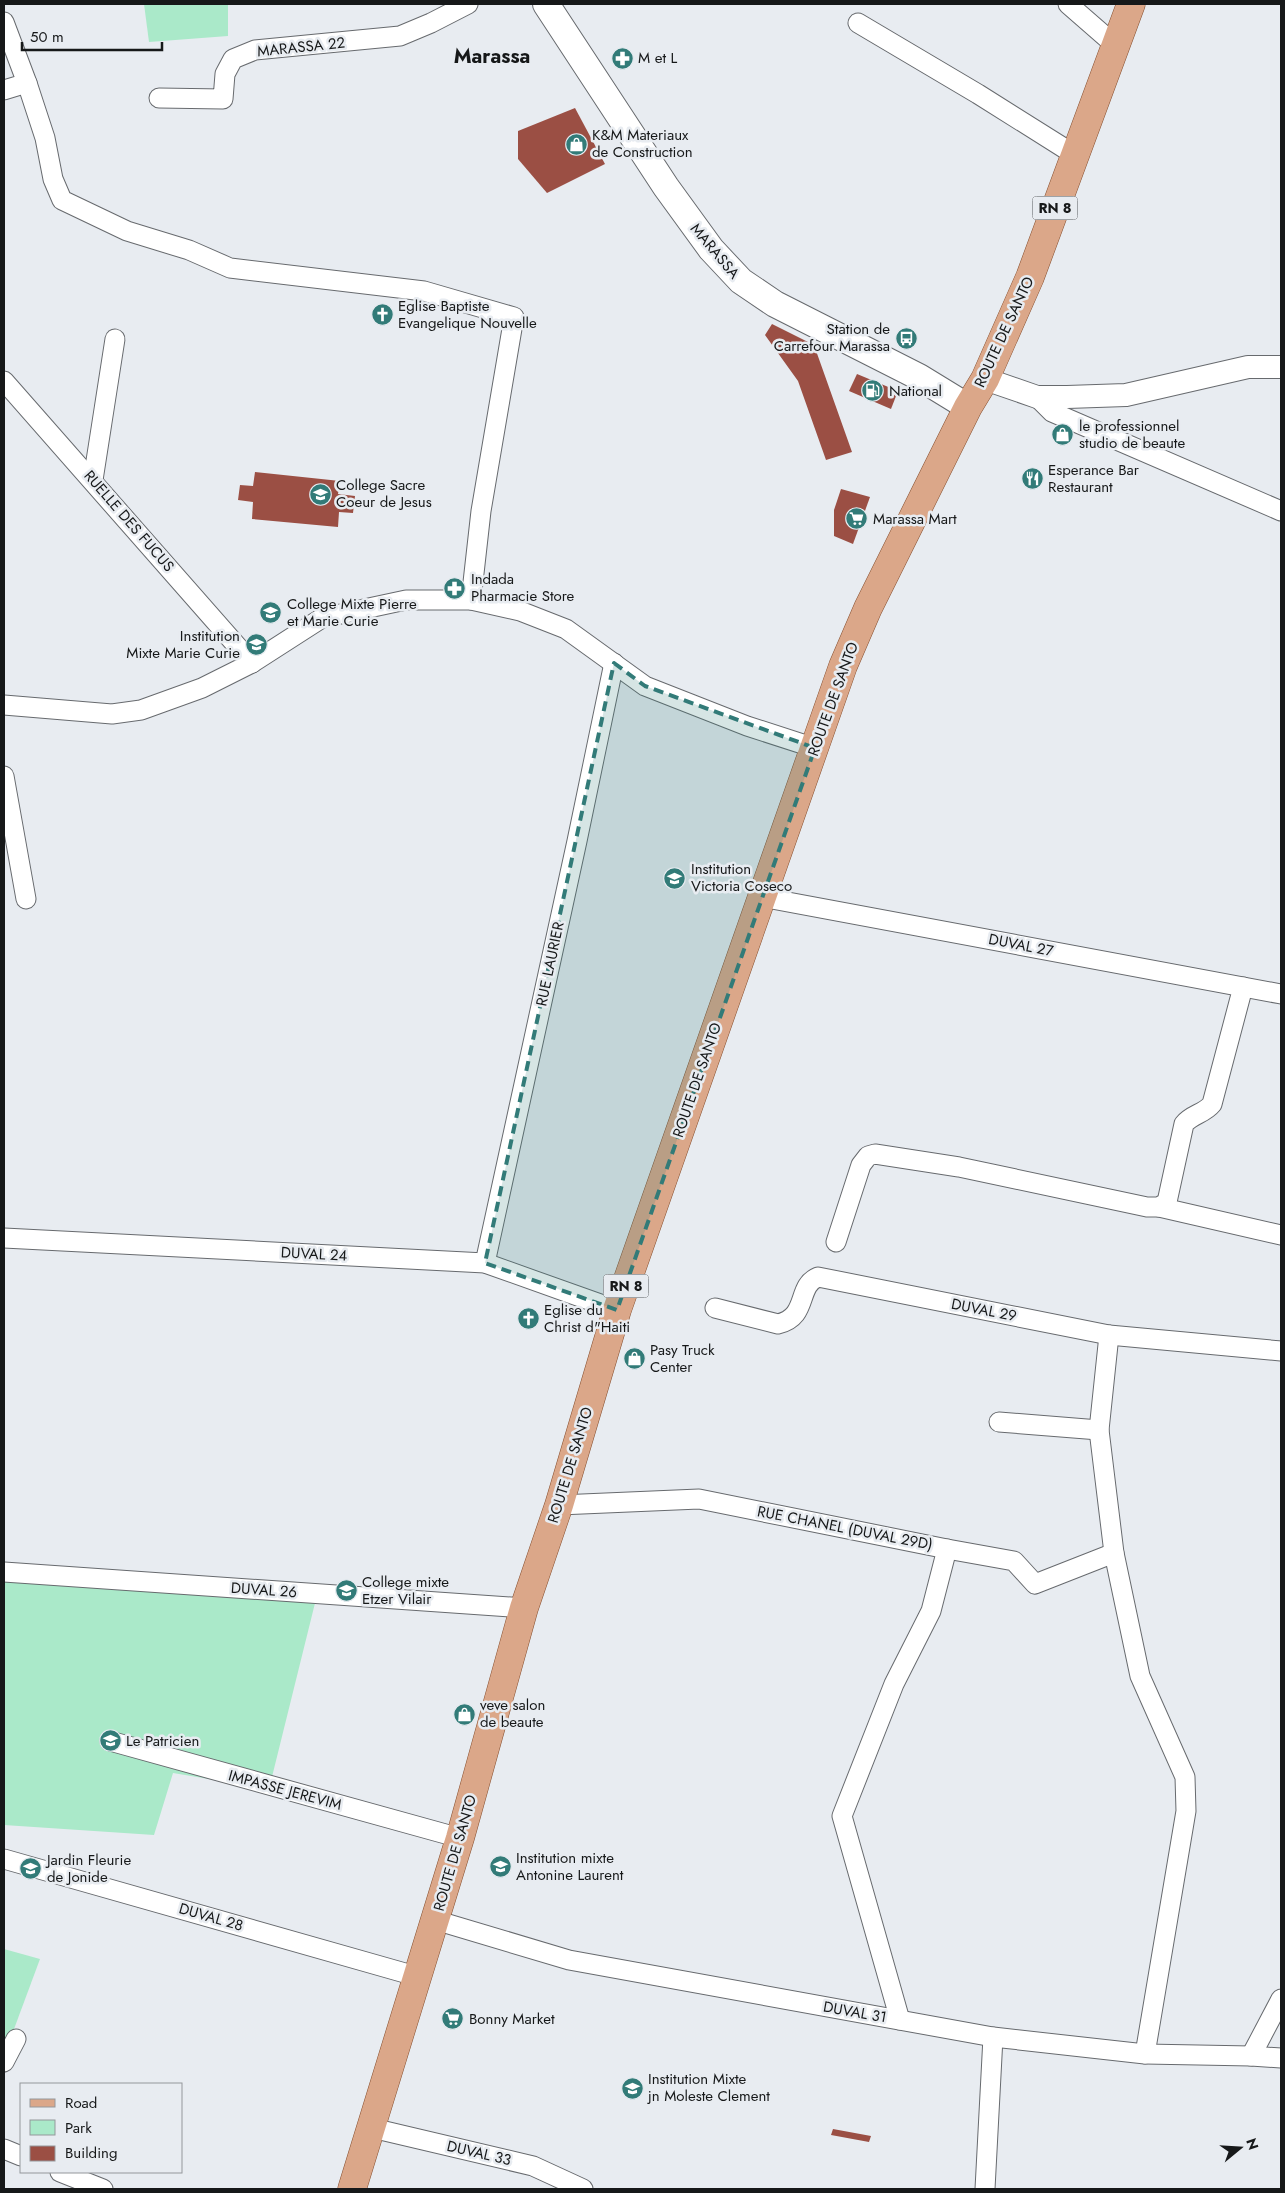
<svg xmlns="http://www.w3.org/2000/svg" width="1285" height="2193" font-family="Jost,sans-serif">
  <rect width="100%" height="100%" fill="#e8ecf1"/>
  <g fill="#aae9c9">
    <polygon points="144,4 228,4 228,36 149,42"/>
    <polygon points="4,1581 318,1591 269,1789 173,1773 154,1835 4,1825"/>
    <polygon points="4,1949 40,1959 4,2056"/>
  </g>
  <g fill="#9b4f44">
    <polygon points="575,108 605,164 547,193 518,159 518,131"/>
    <polygon points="772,324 814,345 852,452 826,460 798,381 765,335"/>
    <polygon points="857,374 898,391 891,409 849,391"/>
    <polygon points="255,472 340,481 338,494 355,496 353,513 339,512 338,527 252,519 253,502 238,500 240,485 253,486"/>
    <polygon points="841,489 870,497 853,544 834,536 834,510"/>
    <polygon points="833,2129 871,2136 869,2142 831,2135"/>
  </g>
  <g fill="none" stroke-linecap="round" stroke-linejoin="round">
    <defs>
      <g id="minor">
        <polyline points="1068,4 1115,45"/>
        <polyline points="4,22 27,83 4,90"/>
        <polyline points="858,23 978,94 1075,155"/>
        <polyline points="27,83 45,138 53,179 62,200 127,231 189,250 230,268 424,291 514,317 481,511 471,600"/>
        <polyline points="159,98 223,99 225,74 233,59 255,50 400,36 431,23 468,4"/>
        <polyline points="4,381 252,663"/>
        <polyline points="1037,397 1052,412 1281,511"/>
        <polyline points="93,480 115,339"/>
        <polyline points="4,705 112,714 141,710 202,688 252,663 322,618 406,600 471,600 520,611 566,629 645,686 747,726 815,748"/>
        <polyline points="4,776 26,899"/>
        <polyline points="761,897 1281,994"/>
        <polyline points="1159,1207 1281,1235"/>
        <polyline points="4,1238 485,1263 617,1310"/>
        <path d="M836,1242l25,-77 7,-9 7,-2 84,13 188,40h12l8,-5 17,-78c8,-10 20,-10 28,-20l31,-117"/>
        <polyline points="485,1263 577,841 614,663"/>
        <path d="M715,1308l63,16c31,-7 18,-38 40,-47l291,58 172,16"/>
        <polyline points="1109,1335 1099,1430 1114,1553 1140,1676 1185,1777 1186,1811 1145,2054"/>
        <polyline points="999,1422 1099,1430"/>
        <polyline points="559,1505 699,1499 947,1549 1014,1561 1035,1584 1114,1553"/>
        <polyline points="4,1572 524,1608"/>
        <polyline points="110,1741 460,1838"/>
        <polyline points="4,1859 419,1977"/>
        <polyline points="435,1920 569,1960 993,2037 1145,2054 1251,2056 1281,2058"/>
        <polyline points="900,2020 842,1816 894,1684 931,1611 947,1549"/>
        <polyline points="1251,2056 1281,1999"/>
        <polyline points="4,2062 16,2039"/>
        <polyline points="372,2128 533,2166 583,2189"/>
        <polyline points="4,2149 21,2156"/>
        <polyline points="60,2172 103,2189"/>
        <polyline points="985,2189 993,2037"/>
      </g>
      <polyline id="tertiary" points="985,379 1037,397 1067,397 1126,395 1248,367 1281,367"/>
      <polyline id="secondary" points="546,4 666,187 711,249 741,281 775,304 919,377 968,407"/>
      <polyline id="primary" points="352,2189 460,1838 524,1608 559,1505 617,1310 843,666 868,608 968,407 985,379 1030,277 1131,4"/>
    </defs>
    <use href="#minor" stroke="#676a6e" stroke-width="21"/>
    <use href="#tertiary" stroke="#676a6e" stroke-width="24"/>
    <use href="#secondary" stroke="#676a6e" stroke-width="28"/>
    <use href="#primary" stroke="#864f2f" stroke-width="29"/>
    <use href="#minor" stroke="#fff" stroke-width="19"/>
    <use href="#tertiary" stroke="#fff" stroke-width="22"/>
    <use href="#secondary" stroke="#fff" stroke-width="26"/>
    <use href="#primary" stroke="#dba789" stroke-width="28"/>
  </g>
  <path fill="#327b78" fill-opacity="0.2" stroke="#327b78" stroke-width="4" stroke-dasharray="10 6" stroke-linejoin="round" d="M614,663l31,23 170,62 -198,562 -132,-47z"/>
  <defs>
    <symbol id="pharmacy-disc" viewBox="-11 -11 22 22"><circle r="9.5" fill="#327b78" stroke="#e8ecf1"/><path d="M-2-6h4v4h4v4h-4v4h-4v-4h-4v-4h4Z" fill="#fff"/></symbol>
    <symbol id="shop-disc" viewBox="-11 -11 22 22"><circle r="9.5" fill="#327b78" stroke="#e8ecf1"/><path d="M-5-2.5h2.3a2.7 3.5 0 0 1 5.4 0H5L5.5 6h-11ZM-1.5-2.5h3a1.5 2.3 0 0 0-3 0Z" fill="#fff"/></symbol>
    <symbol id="church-disc" viewBox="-11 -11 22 22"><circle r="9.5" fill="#327b78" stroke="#e8ecf1"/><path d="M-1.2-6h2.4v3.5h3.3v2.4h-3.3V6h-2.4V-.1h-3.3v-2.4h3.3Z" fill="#fff"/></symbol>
    <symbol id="bus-disc" viewBox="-11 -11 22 22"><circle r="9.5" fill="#327b78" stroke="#e8ecf1"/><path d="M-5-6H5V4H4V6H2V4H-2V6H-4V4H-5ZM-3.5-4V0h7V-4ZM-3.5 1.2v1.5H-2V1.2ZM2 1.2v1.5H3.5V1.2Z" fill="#fff"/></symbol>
    <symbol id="fuel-disc" viewBox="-11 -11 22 22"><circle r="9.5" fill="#327b78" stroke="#e8ecf1"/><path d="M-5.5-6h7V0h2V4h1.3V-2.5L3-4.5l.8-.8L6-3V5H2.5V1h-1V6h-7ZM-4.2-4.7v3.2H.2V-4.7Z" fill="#fff"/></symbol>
    <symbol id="restaurant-disc" viewBox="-11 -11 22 22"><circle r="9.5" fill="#327b78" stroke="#e8ecf1"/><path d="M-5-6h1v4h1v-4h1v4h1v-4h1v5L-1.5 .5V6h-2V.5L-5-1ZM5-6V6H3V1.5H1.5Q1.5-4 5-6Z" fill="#fff"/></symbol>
    <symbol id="school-disc" viewBox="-11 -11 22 22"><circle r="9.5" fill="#327b78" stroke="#e8ecf1"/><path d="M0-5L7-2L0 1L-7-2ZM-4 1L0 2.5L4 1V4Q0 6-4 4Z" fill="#fff"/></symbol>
    <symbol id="supermarket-disc" viewBox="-11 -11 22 22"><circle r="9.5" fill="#327b78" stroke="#e8ecf1"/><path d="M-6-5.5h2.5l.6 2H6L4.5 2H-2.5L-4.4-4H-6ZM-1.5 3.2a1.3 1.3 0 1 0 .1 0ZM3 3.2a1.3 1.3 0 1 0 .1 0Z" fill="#fff"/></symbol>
  </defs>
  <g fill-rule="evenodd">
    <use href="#pharmacy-disc" x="610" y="46" width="25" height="25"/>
    <use href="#shop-disc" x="564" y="132" width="25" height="25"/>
    <use href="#church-disc" x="370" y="302" width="25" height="25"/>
    <use href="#bus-disc" x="894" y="326" width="25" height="25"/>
    <use href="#fuel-disc" x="860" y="378" width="25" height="25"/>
    <use href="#shop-disc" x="1050" y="422" width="25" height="25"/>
    <use href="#restaurant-disc" x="1020" y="466" width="25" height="25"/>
    <use href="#school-disc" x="308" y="482" width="25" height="25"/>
    <use href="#supermarket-disc" x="844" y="506" width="25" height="25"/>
    <use href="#pharmacy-disc" x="442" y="576" width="25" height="25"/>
    <use href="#school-disc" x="258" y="600" width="25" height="25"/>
    <use href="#school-disc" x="244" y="632" width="25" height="25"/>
    <use href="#school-disc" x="662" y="866" width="25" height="25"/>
    <use href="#church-disc" x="516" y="1306" width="25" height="25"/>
    <use href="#shop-disc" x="622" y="1346" width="25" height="25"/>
    <use href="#school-disc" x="334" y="1578" width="25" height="25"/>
    <use href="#shop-disc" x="452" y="1702" width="25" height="25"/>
    <use href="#school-disc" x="98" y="1728" width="25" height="25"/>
    <use href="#school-disc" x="488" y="1854" width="25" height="25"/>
    <use href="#school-disc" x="18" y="1856" width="25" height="25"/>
    <use href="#supermarket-disc" x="440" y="2006" width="25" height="25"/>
    <use href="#school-disc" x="620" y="2076" width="25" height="25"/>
  </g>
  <g text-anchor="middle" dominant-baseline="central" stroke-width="5" stroke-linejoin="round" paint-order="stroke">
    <g fill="#e8ecf1" stroke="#55585a" stroke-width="1">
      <rect x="1032.5" y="196.5" width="45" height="23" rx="4"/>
      <rect x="603.5" y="1274.5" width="45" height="23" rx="4"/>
    </g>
    <g font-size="14" font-weight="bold" fill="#161819">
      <text x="1055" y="208">RN 8</text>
      <text x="626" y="1286">RN 8</text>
    </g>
    <g font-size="15" fill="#161819" stroke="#e8ecf1">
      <text transform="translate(301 47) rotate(-6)">MARASSA 22</text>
      <text transform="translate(715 251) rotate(50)">MARASSA</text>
      <text transform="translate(1004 332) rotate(-65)">ROUTE DE SANTO</text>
      <text transform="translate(129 521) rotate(49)">RUELLE DES FUCUS</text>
      <text transform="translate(833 699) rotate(-70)">ROUTE DE SANTO</text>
      <text transform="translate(1021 945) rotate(11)">DUVAL 27</text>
      <text transform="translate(550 964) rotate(-78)">RUE LAURIER</text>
      <text transform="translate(697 1080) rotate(-71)">ROUTE DE SANTO</text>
      <text transform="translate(314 1254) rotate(3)">DUVAL 24</text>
      <text transform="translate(984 1310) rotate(11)">DUVAL 29</text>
      <text transform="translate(570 1465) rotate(-73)">ROUTE DE SANTO</text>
      <text transform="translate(845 1528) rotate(11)">RUE CHANEL (DUVAL 29D)</text>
      <text transform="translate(264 1590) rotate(4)">DUVAL 26</text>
      <text transform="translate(285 1790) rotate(15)">IMPASSE JEREVIM</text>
      <text transform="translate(455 1853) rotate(-74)">ROUTE DE SANTO</text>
      <text transform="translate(211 1917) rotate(16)">DUVAL 28</text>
      <text transform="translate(855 2012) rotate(10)">DUVAL 31</text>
      <text transform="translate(479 2153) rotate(13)">DUVAL 33</text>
    </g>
    <g font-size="15" fill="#161819" stroke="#e8ecf1" text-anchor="start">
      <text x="638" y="58">M et L</text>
      <text x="592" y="135">K&amp;M Materiaux<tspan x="592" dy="17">de Construction</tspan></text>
      <text x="398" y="306">Eglise Baptiste<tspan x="398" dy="17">Evangelique Nouvelle</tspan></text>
      <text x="890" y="329" text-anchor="end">Station de<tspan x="890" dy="17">Carrefour Marassa</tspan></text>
      <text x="889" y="391">National</text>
      <text x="1079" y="426">le professionnel<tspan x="1079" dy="17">studio de beaute</tspan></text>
      <text x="1048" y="470">Esperance Bar<tspan x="1048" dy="17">Restaurant</tspan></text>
      <text x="336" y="485">College Sacre<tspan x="336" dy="17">Coeur de Jesus</tspan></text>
      <text x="873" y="519">Marassa Mart</text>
      <text x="471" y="579">Indada<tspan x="471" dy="17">Pharmacie Store</tspan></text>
      <text x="287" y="604">College Mixte Pierre<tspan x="287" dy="17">et Marie Curie</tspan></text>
      <text x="240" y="636" text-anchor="end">Institution<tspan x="240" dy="17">Mixte Marie Curie</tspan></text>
      <text x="691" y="869">Institution<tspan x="691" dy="17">Victoria Coseco</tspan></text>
      <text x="544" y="1310">Eglise du<tspan x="544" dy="17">Christ d"Haiti</tspan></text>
      <text x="650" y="1350">Pasy Truck<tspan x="650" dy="17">Center</tspan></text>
      <text x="362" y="1582">College mixte<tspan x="362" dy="17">Etzer Vilair</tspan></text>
      <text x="480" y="1705">veve salon<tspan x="480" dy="17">de beaute</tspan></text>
      <text x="126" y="1741">Le Patricien</text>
      <text x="516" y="1858">Institution mixte<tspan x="516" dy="17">Antonine Laurent</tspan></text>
      <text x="47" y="1860">Jardin Fleurie<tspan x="47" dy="17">de Jonide</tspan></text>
      <text x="469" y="2019">Bonny Market</text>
      <text x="648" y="2079">Institution Mixte<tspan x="648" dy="17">jn Moleste Clement</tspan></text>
    </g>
    <g font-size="20" font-weight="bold" fill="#161819" stroke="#e8ecf1">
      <text x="492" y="56">Marassa</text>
    </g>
  </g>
  <rect width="1285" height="2193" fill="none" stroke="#161819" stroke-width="10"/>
  <rect x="20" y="2083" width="162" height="90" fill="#e8ecf1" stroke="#94979b"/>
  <rect x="30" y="2099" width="25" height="8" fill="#dba789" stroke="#94979b"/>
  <text x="65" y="2108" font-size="15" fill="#161819">Road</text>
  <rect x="30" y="2120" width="25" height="15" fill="#aae9c9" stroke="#94979b"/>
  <text x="65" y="2133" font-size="15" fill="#161819">Park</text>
  <rect x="30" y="2146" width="25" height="15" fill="#9b4f44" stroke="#94979b"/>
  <text x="65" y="2158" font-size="15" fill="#161819">Building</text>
  <g transform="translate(1240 2148) rotate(72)" stroke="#e8ecf1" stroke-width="4" paint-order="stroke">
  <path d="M0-4L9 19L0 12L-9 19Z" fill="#161819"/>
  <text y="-8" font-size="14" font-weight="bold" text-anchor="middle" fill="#161819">N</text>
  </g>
  <path d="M22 42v8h140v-8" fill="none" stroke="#161819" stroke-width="2.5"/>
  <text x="30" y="42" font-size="15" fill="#161819" stroke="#e8ecf1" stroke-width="4" paint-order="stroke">50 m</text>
</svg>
